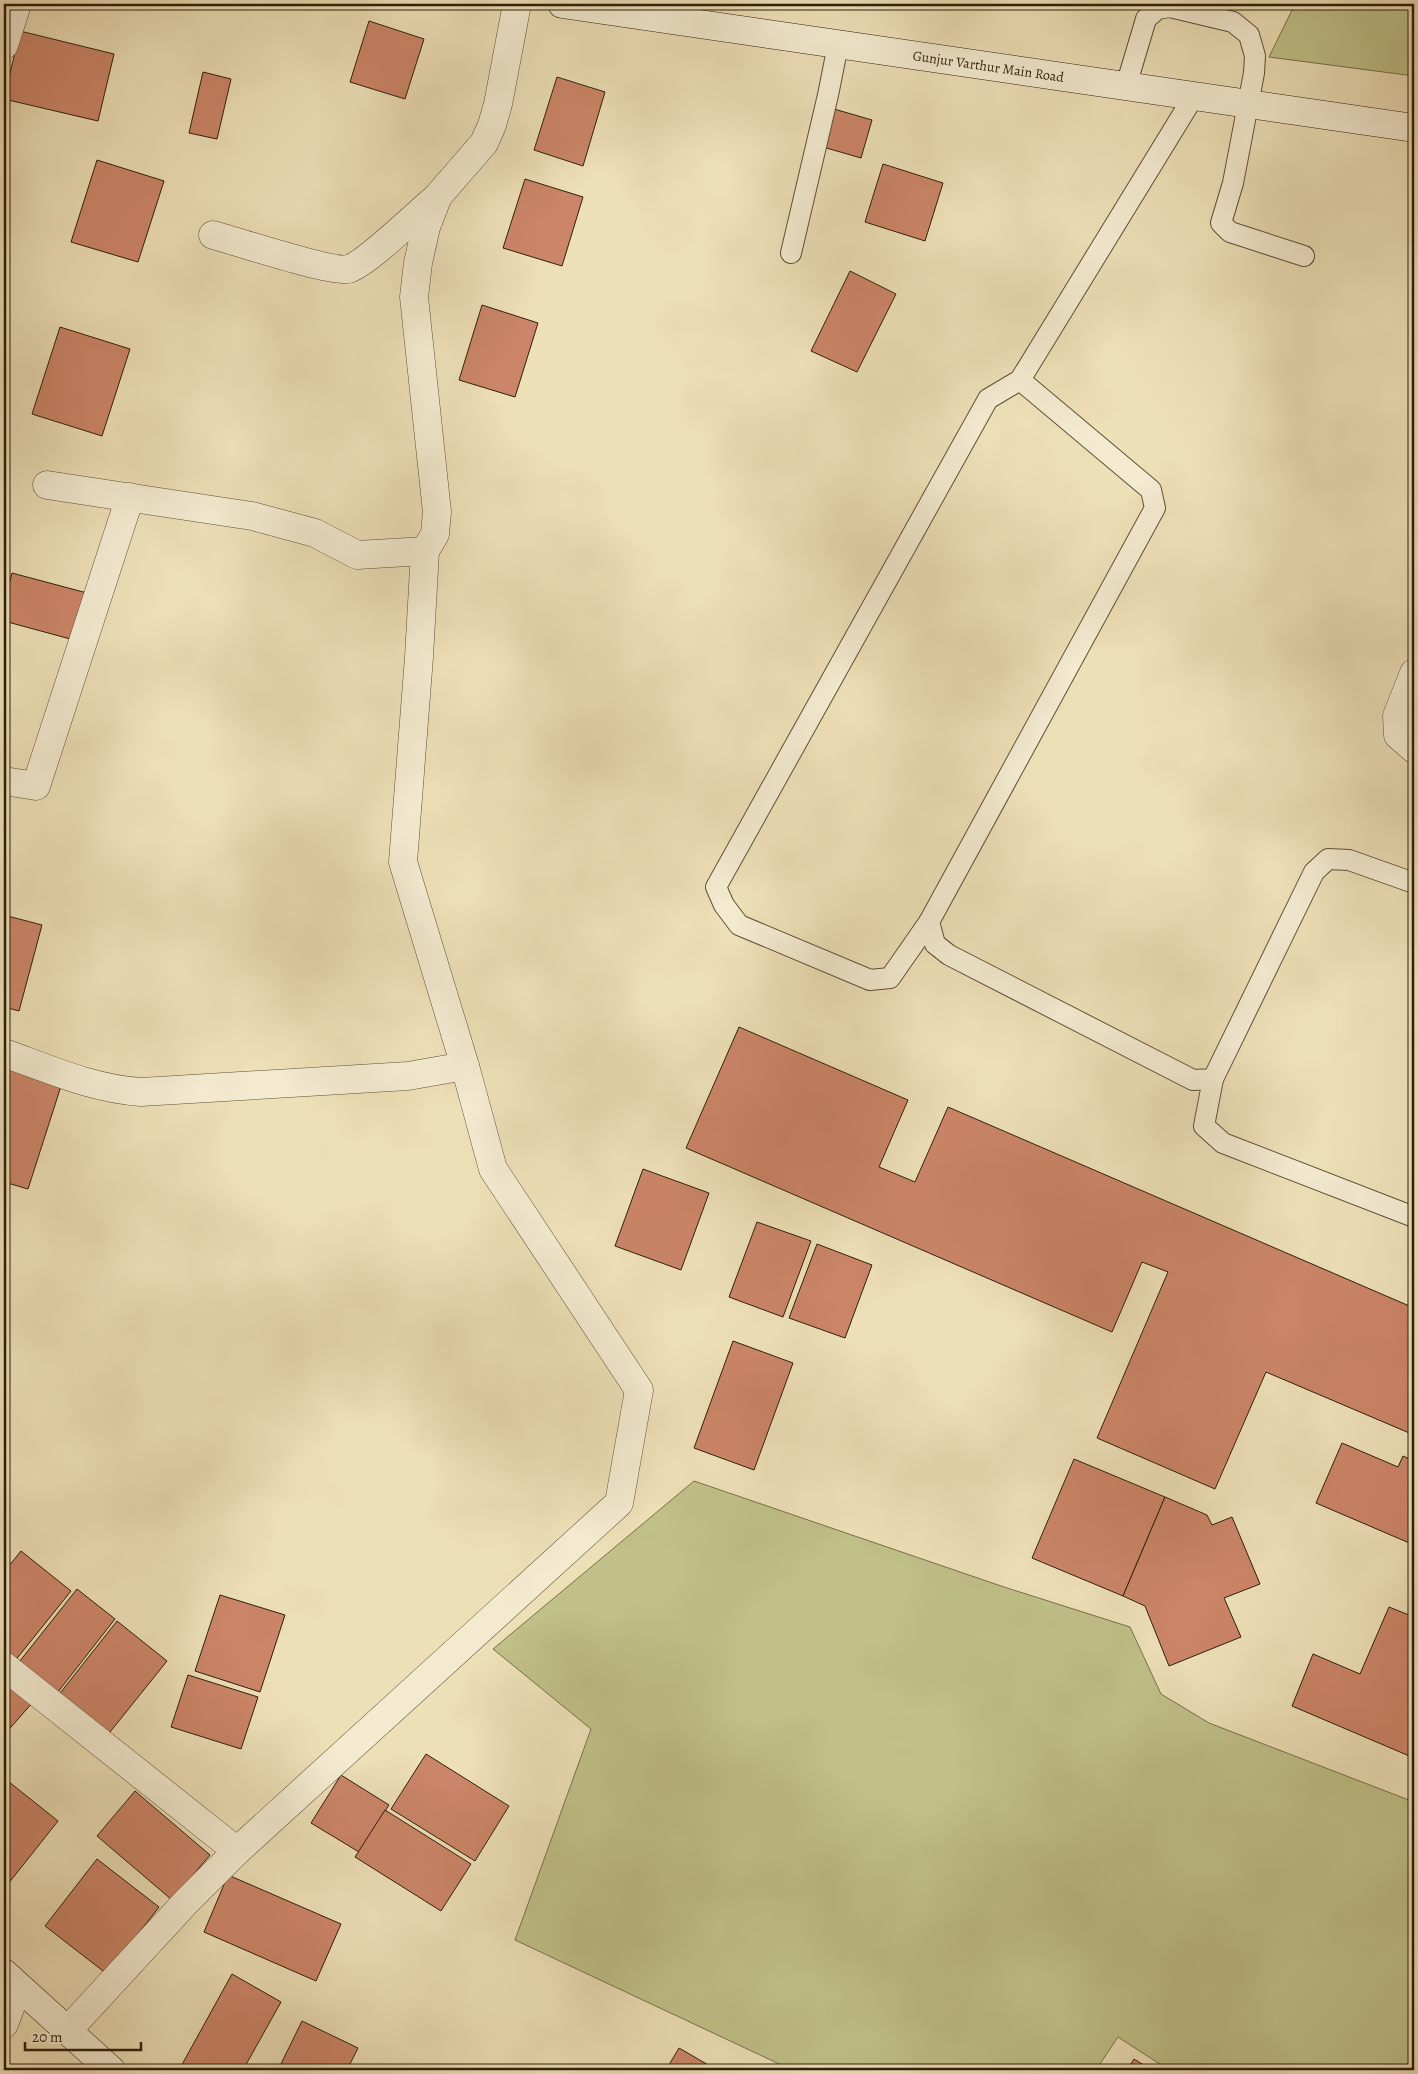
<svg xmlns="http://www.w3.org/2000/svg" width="1418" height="2074" font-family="Alegreya,serif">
  <rect width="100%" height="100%" fill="#eddfb6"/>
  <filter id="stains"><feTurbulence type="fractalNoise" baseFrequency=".004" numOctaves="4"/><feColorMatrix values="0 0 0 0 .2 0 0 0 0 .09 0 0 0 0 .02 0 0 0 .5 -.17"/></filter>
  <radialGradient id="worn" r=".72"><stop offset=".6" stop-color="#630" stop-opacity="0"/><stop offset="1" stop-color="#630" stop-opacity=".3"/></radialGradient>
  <g fill="#c0c088" stroke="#77704a">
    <polygon points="1295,4 1414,4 1414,76 1269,57"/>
    <polygon points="694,1481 1004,1587 1130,1627 1161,1694 1209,1723 1414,1802 1414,2070 1169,2070 1118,2037 1096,2070 792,2070 515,1940 591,1729 493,1649"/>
  </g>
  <g fill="#cb8568" stroke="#2e1f0b">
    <polygon points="369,21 424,39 405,99 350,82"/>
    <polygon points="20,31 114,54 98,121 4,99"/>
    <polygon points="203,72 231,79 217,139 189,133"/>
    <polygon points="557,77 605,92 583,166 534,150"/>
    <polygon points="834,109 872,120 861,158 823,147"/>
    <polygon points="97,160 164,181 138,262 71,242"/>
    <polygon points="883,164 943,183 925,241 865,222"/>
    <polygon points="525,179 583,197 562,266 503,248"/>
    <polygon points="850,271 896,294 857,372 811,351"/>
    <polygon points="482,305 538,323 515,397 459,380"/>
    <polygon points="60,327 130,349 102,436 32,414"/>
    <polygon points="4,572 8,573 4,586"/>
    <polygon points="12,573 87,593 74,640 4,621 4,605"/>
    <polygon points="1414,709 1414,730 1406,727"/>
    <polygon points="4,915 42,925 19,1011 4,1007"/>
    <polygon points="739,1027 908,1100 879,1167 915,1182 948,1107 1414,1308 1414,1435 1266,1372 1215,1489 1097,1438 1168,1272 1142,1262 1112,1332 686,1148"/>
    <polygon points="4,1065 62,1083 28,1189 4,1182"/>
    <polygon points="643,1169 709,1193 681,1270 615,1246"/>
    <polygon points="757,1222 811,1241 783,1317 729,1297"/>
    <polygon points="817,1244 872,1265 845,1338 789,1318"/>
    <polygon points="733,1341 793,1363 754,1470 694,1448"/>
    <polygon points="1342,1443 1398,1467 1403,1456 1414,1461 1414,1545 1316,1503"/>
    <polygon points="1074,1459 1165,1497 1123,1596 1032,1558"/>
    <polygon points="1165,1497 1207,1515 1212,1525 1232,1517 1260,1584 1224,1598 1241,1637 1169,1666 1145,1606 1123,1596"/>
    <polygon points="21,1551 71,1591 14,1662 4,1653 4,1572"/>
    <polygon points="77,1589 115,1619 54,1697 16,1666"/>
    <polygon points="220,1595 285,1615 260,1692 195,1671"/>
    <polygon points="1389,1607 1414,1617 1414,1758 1292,1706 1313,1654 1360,1674"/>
    <polygon points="117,1621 167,1661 106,1737 57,1697"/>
    <polygon points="188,1675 258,1697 241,1749 171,1727"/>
    <polygon points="4,1677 33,1702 4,1735"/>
    <polygon points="426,1754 509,1806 475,1861 391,1809"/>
    <polygon points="341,1775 389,1805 359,1852 311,1823"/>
    <polygon points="4,1778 58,1821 4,1889"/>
    <polygon points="135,1791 210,1855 172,1900 97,1836"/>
    <polygon points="385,1810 471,1864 441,1911 355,1857"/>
    <polygon points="97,1859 159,1907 107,1974 45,1926"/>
    <polygon points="228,1875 341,1924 316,1981 204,1932"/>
    <polygon points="232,1974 281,2002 243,2070 179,2070"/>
    <polygon points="302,2021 358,2048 347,2070 278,2070"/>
    <polygon points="679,2048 717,2070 666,2070"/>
    <polygon points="1134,2059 1152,2070 1127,2070"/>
  </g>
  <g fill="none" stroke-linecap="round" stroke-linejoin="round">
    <defs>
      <g id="lane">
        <polyline points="1126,86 1146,19 1157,9 1170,7 1233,22 1249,35 1255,56 1254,73 1233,183 1221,223 1230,232 1304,256"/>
        <polyline points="1194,96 1020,380 1151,490 1155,508 929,922 935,944 949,955 1193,1080 1213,1079 1314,872 1328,859 1349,860 1414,883"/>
        <polyline points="791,253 828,95 838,45"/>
        <polyline points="929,922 890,978 870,980 739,925 724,905 716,887 988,399 1020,380"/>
        <polyline points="1213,1079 1204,1126 1223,1143 1414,1217"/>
      </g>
      <g id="street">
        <polyline points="4,45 17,4"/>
        <path d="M213,235c23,6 118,38 135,34 17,-4 70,-56 87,-70"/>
        <polyline points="47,485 252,516 315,533 357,555 425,551 435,534 437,512 414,297 418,263 426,227 438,196 484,143 492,125 498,104 517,4"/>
        <polyline points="1414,673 1397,716 1398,735 1414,749"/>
        <polyline points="4,781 36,786 130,497"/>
        <path d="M4,1053c45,16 89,36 137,39l267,-16 57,-10"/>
        <polyline points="4,1666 237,1851"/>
        <polyline points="4,2024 18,1987"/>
        <polyline points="68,2030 187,1901 237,1851 619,1503 639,1390 493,1169 465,1066 403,862 419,657 425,551"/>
      </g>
      <g id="secondary">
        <path id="s1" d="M562,4l852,124"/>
        <polyline points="4,1973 111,2070"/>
      </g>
    </defs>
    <use href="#lane" stroke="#5e4f36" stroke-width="22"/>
    <use href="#street" stroke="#5e4f36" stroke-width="29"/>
    <use href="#secondary" stroke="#2e1f0b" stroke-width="29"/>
    <use href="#lane" stroke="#f3ead0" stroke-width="20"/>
    <use href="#street" stroke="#f3ead0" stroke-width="28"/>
    <use href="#secondary" stroke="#f3ead0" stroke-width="28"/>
  </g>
  <g text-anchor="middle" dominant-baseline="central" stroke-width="4" stroke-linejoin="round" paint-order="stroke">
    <g font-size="14" fill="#2e1f0b" stroke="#f3ead0">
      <text stroke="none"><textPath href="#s1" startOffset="431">Gunjur Varthur Main Road</textPath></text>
    </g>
  </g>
  <rect width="1418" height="2074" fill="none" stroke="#eddfb6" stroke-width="20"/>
  <rect x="5" y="5" width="1408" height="2064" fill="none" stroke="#2e1f0b" stroke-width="2.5"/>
  <rect x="10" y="10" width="1398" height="2054" fill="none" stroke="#2e1f0b"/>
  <path d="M25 2042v8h116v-8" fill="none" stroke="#2e1f0b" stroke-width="2.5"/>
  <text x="32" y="2042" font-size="15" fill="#2e1f0b" stroke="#f3ead0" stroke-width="4" paint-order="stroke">20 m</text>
  <rect width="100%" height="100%" filter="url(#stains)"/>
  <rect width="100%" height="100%" fill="url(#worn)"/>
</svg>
